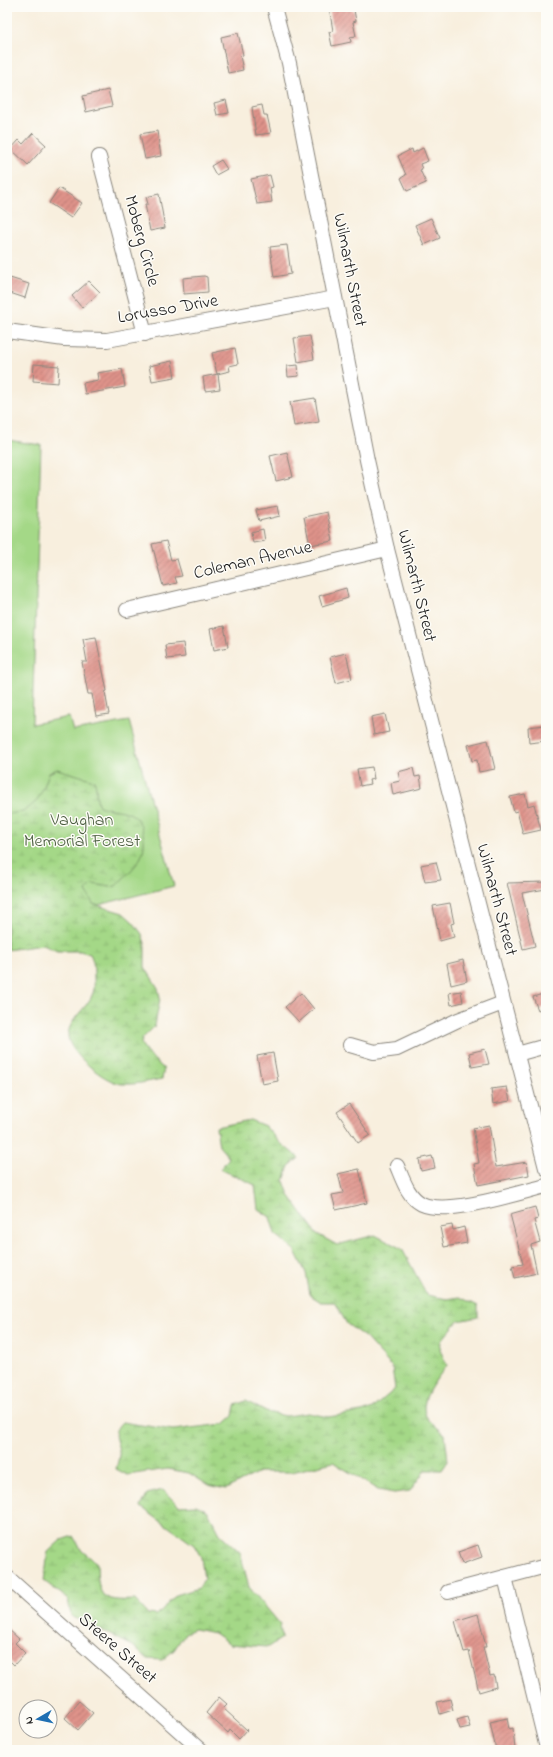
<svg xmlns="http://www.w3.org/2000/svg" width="553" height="1757" font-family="'Indie Flower',sans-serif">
  <defs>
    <pattern id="wetland-marsh" width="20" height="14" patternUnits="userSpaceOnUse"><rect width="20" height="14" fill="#a4d887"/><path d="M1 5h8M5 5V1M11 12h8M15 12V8" fill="none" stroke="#8db974"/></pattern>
    <pattern id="building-hatch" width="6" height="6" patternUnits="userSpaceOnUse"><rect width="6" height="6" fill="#df938a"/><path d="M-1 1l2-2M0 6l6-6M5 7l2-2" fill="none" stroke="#b47770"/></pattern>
  </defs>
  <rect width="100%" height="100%" fill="#fdfcf7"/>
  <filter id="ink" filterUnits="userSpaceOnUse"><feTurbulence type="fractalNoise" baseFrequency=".025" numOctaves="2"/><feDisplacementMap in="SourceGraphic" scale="8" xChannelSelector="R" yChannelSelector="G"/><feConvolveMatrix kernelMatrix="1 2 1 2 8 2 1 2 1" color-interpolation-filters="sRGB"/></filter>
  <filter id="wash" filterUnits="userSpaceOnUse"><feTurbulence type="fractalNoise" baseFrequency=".012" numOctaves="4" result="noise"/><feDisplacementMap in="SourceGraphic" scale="16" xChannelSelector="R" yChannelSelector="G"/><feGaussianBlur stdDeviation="0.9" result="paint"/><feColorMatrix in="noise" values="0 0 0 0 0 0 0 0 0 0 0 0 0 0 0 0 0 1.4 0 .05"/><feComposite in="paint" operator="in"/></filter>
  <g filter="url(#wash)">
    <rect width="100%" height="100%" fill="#f8efde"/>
    <polygon fill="#a4d887" stroke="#607a52" points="7,440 41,445 32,724 69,717 73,731 129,721 174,886 7,928"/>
    <g fill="url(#wetland-marsh)" stroke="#607a52">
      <path d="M57,769l37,11c4,8 1,18 5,26 10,4 20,3 30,7 7,3 11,9 13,16 8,29 -8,37 -26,57l-6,1 -17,-3 -7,7 7,13 30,9 10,9 9,12 3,9v24l13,21 2,10 -5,28 -12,12 -2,5 5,9 18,17 -2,10c-12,2 -26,6 -39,5 -17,0 -57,-33 -55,-50 2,-16 20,-26 25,-41 2,-5 1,-11 1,-16 0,-8 0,-16 -4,-23l-10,-3h-23l-14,-6 -36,5v-136c29,-2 33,-17 42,-41z"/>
      <path d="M250,1120l15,6 15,17 19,15 -10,8 -5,15 5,14 28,39 20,11 38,-10 27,14 25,46 20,4 13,-2 18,9v11l-20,4 -17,20 -1,9 7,15c-9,13 -32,38 -19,54 5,5 11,10 17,15l3,27 -6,9h-17l-15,21 -16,2 -16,-3 -45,-28 -41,10h-33l-33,17 -18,-4 -19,-12 -21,-4 -41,6 -11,-6c1,-5 4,-13 3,-19 -3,-12 -8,-17 3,-28l51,8 51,-6 9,-8 2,-11 11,-4 20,11 20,4 22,-3 20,4 34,-5 11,-4 22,-19 -3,-22 -26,-29 -19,-14 -13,-22h-13l-11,-7 -4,-22 -12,-24 -19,-15 -5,-17 -12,-8 -3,-24 -35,-16 9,-11 -10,-12 -3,-19z"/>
      <path d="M163,1490l16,16 17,-1 12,6 12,23 20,18 9,35 31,37 2,14 -14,9 -38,-3 -16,-11 -19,-4 -10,4 -11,17 -12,10 -15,-1 -14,-13 -62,-30 -3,-17 -24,-18 4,-29 13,-12 12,-4 9,15 15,12c1,33 3,39 38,37l13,14 9,1 19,-20 23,-7 5,-9 -3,-22 -7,-12 -53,-38 6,-13z"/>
    </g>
    <g id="blocks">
      <g fill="url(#building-hatch)">
        <polygon points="329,7 351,7 351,10 354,10 356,21 353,22 356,36 350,37 351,42 332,46 329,32 333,31"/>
        <polygon points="238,33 243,55 240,56 243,70 228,73 221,37"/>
        <polygon points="108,90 112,106 86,112 83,96"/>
        <polygon points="226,100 229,113 217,115 214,103"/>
        <polygon points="262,105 264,115 267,115 271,133 256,135 252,107"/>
        <polygon points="157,131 161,156 145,159 140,134"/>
        <polygon points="33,133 46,145 28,165 11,149 19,140 23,144"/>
        <polygon points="423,148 428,161 420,164 422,169 420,170 426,183 407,191 401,178 406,175 398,156 412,149 413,153"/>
        <polygon points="221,160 227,169 216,175 211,166"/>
        <polygon points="270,175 273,187 270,188 272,202 257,204 251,179"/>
        <polygon points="59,188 82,203 71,218 49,203"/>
        <polygon points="159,194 165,228 150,231 145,204 148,204 146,197"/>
        <polygon points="431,218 440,238 424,245 415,225"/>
        <polygon points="287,245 291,274 274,277 270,247"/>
        <polygon points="204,276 207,277 208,292 184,294 183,278"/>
        <polygon points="10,278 29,284 25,298 7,292"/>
        <polygon points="89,281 100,292 82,308 72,296"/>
        <polygon points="310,336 314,359 298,362 294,338"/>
        <polygon points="235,348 238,364 229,366 230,371 217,374 212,353"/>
        <polygon points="172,361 175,377 152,381 149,366"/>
        <polygon points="34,364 59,366 58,383 33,381"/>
        <polygon points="298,365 299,376 288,377 287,366"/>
        <polygon points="122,369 125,387 85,394 83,383 98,380 97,373"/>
        <polygon points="218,374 220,389 205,391 203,377"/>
        <polygon points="315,398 319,422 294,426 290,402"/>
        <polygon points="287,452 293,477 276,481 270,456"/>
        <polygon points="278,506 280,516 259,521 256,510"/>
        <polygon points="327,512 333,541 310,545 304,517"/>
        <polygon points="263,529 265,541 253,543 251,532"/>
        <polygon points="166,541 171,560 177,559 182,576 175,577 177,583 163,586 152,544"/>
        <polygon points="346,588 348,598 322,606 319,596"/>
        <polygon points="224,626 228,647 214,650 210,629"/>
        <polygon points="96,637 107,691 105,692 109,714 96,716 92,694 88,694 82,662 87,662 83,639"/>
        <polygon points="183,643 185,657 167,659 165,645"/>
        <polygon points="346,653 352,679 336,683 330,657"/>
        <polygon points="385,714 389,732 374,735 371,717"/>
        <polygon points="546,725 546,741 529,743 528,727"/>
        <polygon points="488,740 495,769 479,772 477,760 472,761 468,745"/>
        <polygon points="372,767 374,779 369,780 370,784 360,786 357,769"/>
        <polygon points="413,768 415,777 420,776 422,788 393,795 391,783 400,781 398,772"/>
        <polygon points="525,794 528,806 534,804 541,830 523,834 517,811 514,812 510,797"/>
        <polygon points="436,862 441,880 425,882 421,865"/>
        <polygon points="546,882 546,889 522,893 535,946 523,949 507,883"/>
        <polygon points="450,903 454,923 451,924 454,937 440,941 433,906"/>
        <polygon points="463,960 467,981 451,985 447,964"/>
        <polygon points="461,991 463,1002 451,1005 449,993"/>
        <polygon points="301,993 314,1009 299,1022 285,1007"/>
        <polygon points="546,993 546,1007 538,1010 533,997"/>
        <polygon points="485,1049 489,1064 472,1067 469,1053"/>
        <polygon points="273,1053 278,1081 262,1084 257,1056"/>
        <polygon points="507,1087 510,1101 493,1104 491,1089"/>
        <polygon points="349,1104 370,1135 358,1143 337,1112"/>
        <polygon points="489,1125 496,1167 527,1162 529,1175 478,1185 474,1164 479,1163 473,1128"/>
        <polygon points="432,1156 435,1168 421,1171 419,1159"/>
        <polygon points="359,1169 367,1203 336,1210 332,1195 343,1193 338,1174"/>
        <polygon points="535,1207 538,1219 534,1220 540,1242 531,1245 537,1273 515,1278 512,1266 523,1264 510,1214"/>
        <polygon points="452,1225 453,1230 464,1227 467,1243 444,1247 440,1227"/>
        <polygon points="478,1545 482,1557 462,1564 458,1552"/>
        <polygon points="478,1614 484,1638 486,1647 483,1647 490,1676 494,1675 496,1687 479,1692 469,1651 464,1652 455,1621"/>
        <polygon points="7,1628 19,1639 15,1643 25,1653 14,1665 7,1658"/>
        <polygon points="219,1697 227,1704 223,1708 247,1730 239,1739 230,1730 228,1733 206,1713"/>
        <polygon points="450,1699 453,1710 440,1714 437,1702"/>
        <polygon points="79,1701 93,1713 78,1730 65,1718"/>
        <polygon points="467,1717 470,1727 460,1729 457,1720"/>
        <polygon points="507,1718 509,1729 513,1728 515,1750 496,1750 490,1722"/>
      </g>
    </g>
  </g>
  <g filter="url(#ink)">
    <use href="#blocks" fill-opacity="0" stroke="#8a867d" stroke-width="1"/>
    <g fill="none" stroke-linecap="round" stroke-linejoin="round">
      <defs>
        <g id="street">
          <polyline points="274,7 289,63 367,460 387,549 546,1168"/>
          <polyline points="99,157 145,334"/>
          <polyline points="7,331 64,339 107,340 335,298"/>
          <polyline points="127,610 387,549"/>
          <polyline points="350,1045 374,1052 397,1049 458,1020 503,1003"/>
          <polyline points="517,1054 546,1046"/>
          <path d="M397,1166c6,14 11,31 25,38 26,12 95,-11 124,-18"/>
          <polyline points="7,1577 201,1750"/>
          <polyline points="505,1577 546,1744"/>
          <polyline points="448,1592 546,1566"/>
        </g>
      </defs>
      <use href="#street" stroke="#8a867d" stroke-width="16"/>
      <use href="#street" stroke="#fff" stroke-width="14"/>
    </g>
  </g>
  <g text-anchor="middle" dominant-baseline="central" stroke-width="3" stroke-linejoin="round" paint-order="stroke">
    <g font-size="18" fill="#1c1c1c" stroke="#fdfcf7">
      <text transform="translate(141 241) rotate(75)">Moberg Circle</text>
      <text transform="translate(349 270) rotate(79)">Wilmarth Street</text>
      <text transform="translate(168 310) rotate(-10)">Lorusso Drive</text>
      <text transform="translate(253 561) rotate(-13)">Coleman Avenue</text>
      <text transform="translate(416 586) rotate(76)">Wilmarth Street</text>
      <text transform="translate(496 900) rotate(75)">Wilmarth Street</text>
      <text transform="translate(117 1649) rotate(41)">Steere Street</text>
    </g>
    <g font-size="18" fill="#4c5e41" stroke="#fdfcf7">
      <text x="82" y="821">Vaughan<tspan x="82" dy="21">Memorial Forest</tspan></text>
    </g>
  </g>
  <rect width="553" height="1757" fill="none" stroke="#fdfcf7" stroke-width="24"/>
  <g transform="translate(38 1719) rotate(261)"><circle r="19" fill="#fdfcf7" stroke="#a3a29f"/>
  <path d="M0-3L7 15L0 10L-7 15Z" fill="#1f6fb2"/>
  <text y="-6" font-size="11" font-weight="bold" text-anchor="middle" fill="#1c1c1c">N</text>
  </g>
</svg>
